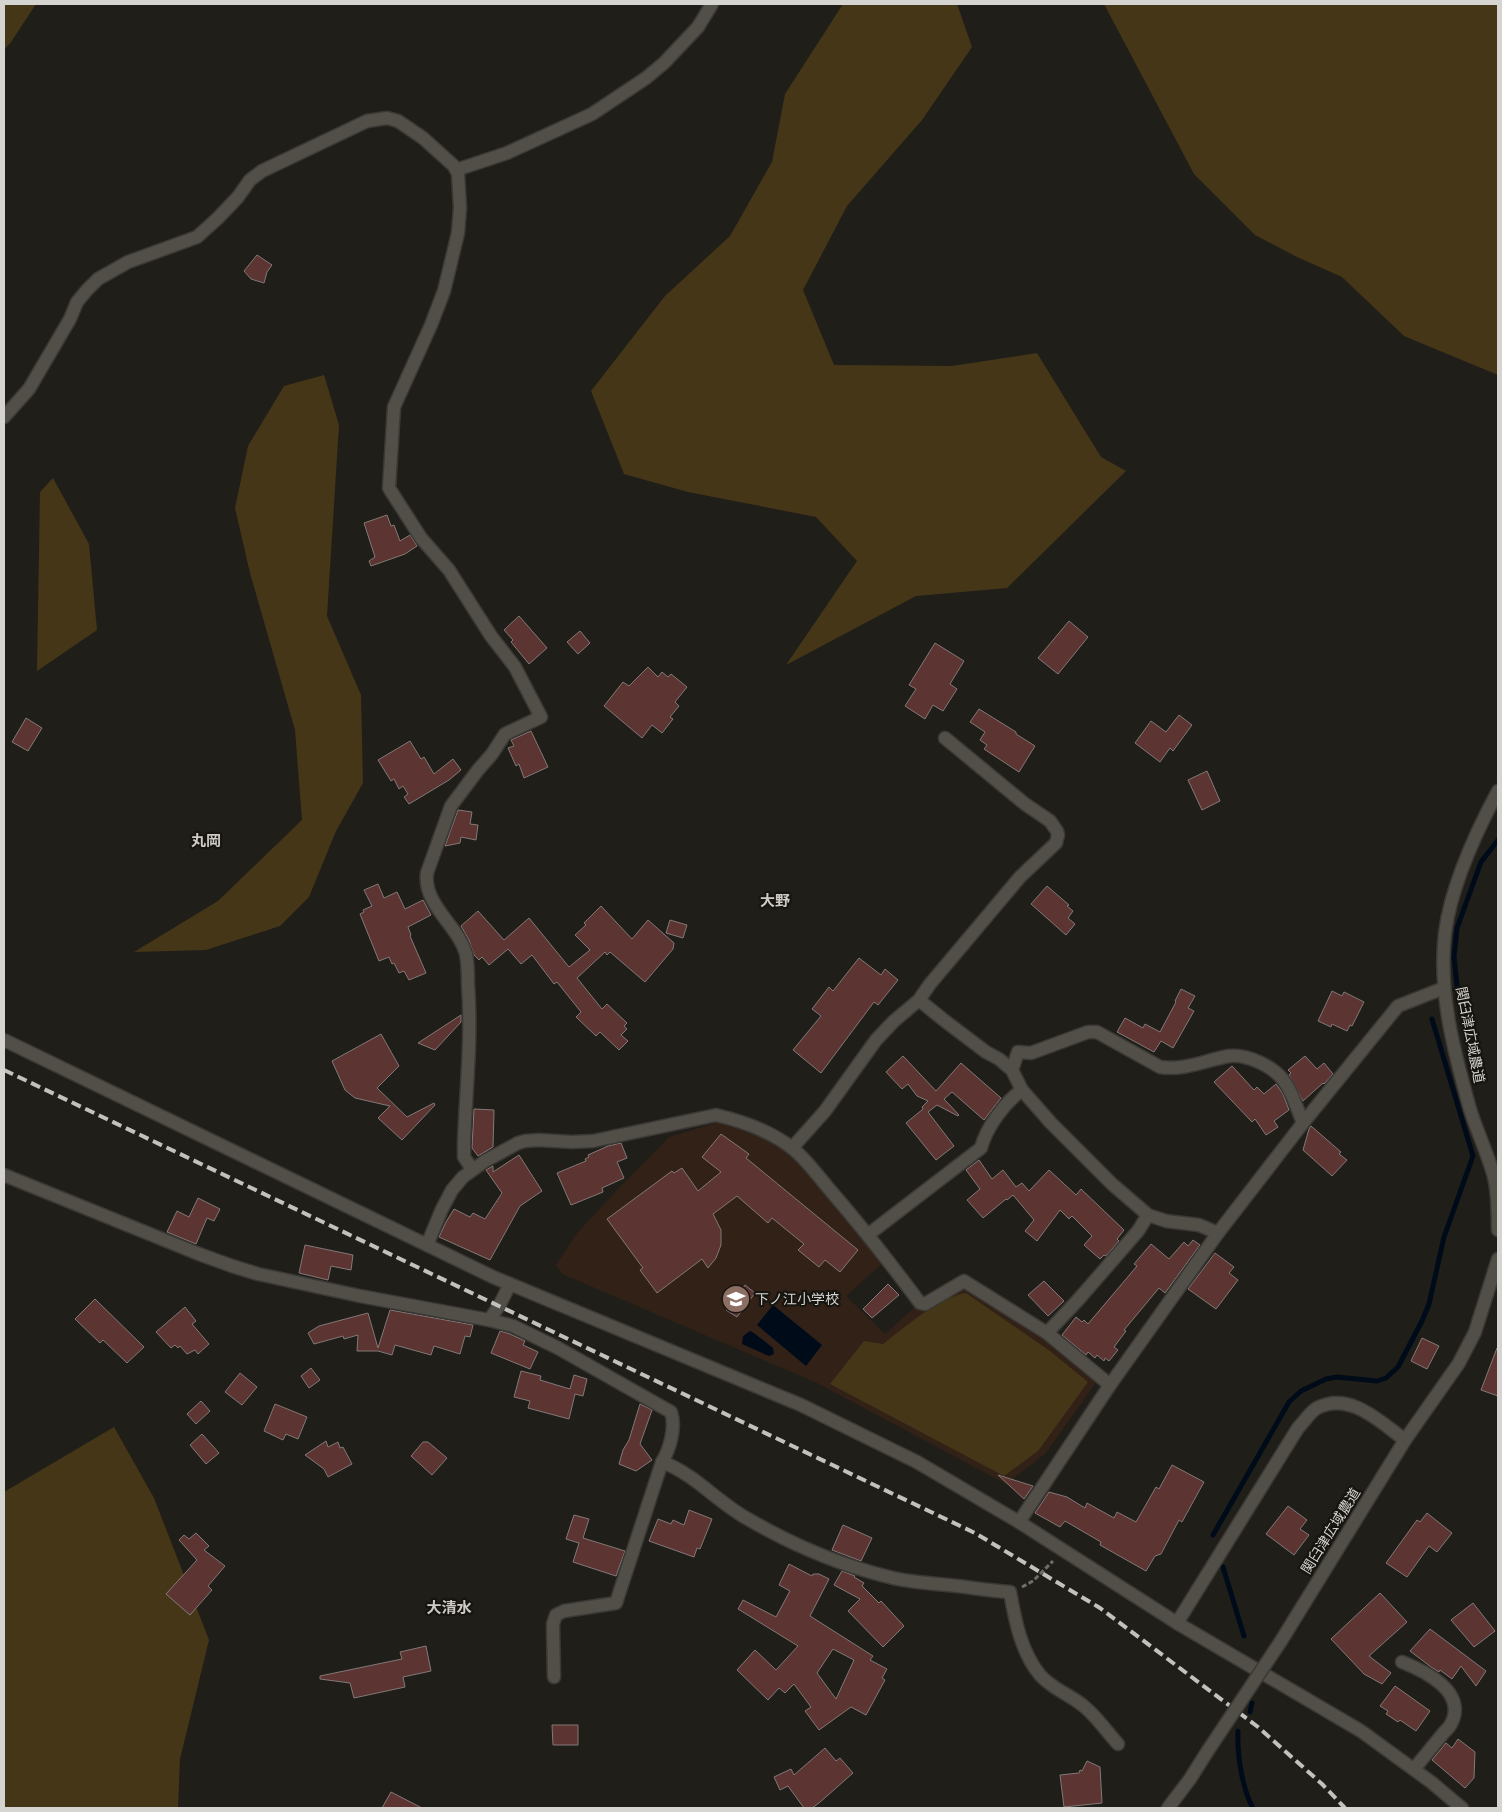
<svg xmlns="http://www.w3.org/2000/svg" width="1502" height="1812" font-family="Rubik,'Noto Sans JP',sans-serif">
  <rect width="100%" height="100%" fill="#201e19"/>
  <polygon fill="#312117" points="722,1121 771,1141 801,1164 883,1263 846,1296 885,1334 917,1305 956,1289 968,1289 1048,1340 1098,1380 1046,1453 1006,1484 817,1383 562,1274 556,1265 577,1233 621,1186 669,1137"/>
  <g fill="#453618">
    <polygon points="4,4 36,4 11,42 4,50"/>
    <polygon points="843,4 957,4 972,47 922,120 847,206 803,290 834,365 952,366 1037,353 1101,457 1126,471 1007,588 916,596 786,665 857,561 816,517 688,492 624,474 591,391 665,296 730,236 772,162 785,94"/>
    <polygon points="1104,4 1498,4 1498,375 1404,336 1342,277 1297,257 1255,235 1194,174"/>
    <polygon points="324,375 339,425 327,616 361,695 363,783 336,831 309,897 280,926 206,950 134,952 218,901 302,820 295,730 250,573 235,508 248,446 284,386"/>
    <polygon points="53,478 89,544 97,630 37,671 40,492"/>
    <path d="M966,1293l84,58 38,31 -50,69 -34,25 -174,-92 34,-43 19,3c22,-17 56,-47 83,-51z"/>
    <polygon points="114,1427 154,1498 209,1640 180,1759 178,1808 4,1808 4,1492"/>
  </g>
  <g fill="#000b1a">
    <polygon points="773,1305 822,1345 806,1366 757,1325"/>
    <polygon points="750,1331 754,1333 773,1348 774,1354 769,1356 742,1344 743,1336"/>
  </g>
  <g fill="none" stroke-linecap="round" stroke-linejoin="round">
    <g stroke="#000b1a" stroke-width="5">
      <polyline points="1458,995 1454,957 1457,928 1481,862 1498,840"/>
      <polyline points="1213,1535 1289,1402 1301,1391 1326,1379 1337,1377 1377,1381 1386,1378 1398,1367 1422,1321 1429,1304 1444,1237 1473,1156 1432,1019"/>
      <polyline points="1223,1567 1244,1636"/>
      <polyline points="1250,1712 1252,1703"/>
      <path d="M1238,1731c-1,22 4,58 15,77"/>
    </g>
  </g>
  <g fill="#5c3431" stroke="#827978" fill-rule="evenodd">
    <polygon points="257,255 272,265 267,272 264,283 251,279 244,271"/>
    <polygon points="387,515 391,526 394,525 400,541 410,535 417,546 405,554 371,566 369,561 375,557 364,523"/>
    <polygon points="519,616 547,648 529,664 511,642 513,640 504,630"/>
    <polygon points="1069,621 1088,637 1058,674 1038,658"/>
    <polygon points="580,631 590,643 578,654 567,642"/>
    <polygon points="935,643 964,661 950,684 957,689 943,711 933,705 925,719 905,706 916,689 909,685"/>
    <polygon points="648,667 658,677 662,672 668,677 671,674 687,687 675,702 679,706 670,717 673,719 662,733 652,725 642,738 604,706 623,682 629,686"/>
    <polygon points="979,709 1016,732 1016,734 1035,746 1019,772 984,749 987,745 980,740 985,732 970,722"/>
    <polygon points="1179,715 1192,725 1173,751 1170,748 1160,762 1135,743 1151,721 1166,732"/>
    <polygon points="26,718 42,728 28,751 12,742"/>
    <polygon points="531,731 548,767 524,778 519,764 516,766 508,748 514,746 511,740"/>
    <polygon points="410,741 421,759 424,757 434,774 453,759 461,770 449,780 409,804 404,797 408,794 403,786 399,789 394,779 391,781 378,760"/>
    <polygon points="1207,771 1220,801 1202,810 1188,780"/>
    <polygon points="458,810 472,812 470,824 478,825 476,840 461,837 460,843 445,846"/>
    <polygon points="378,884 384,898 397,892 405,909 423,900 431,915 408,927 411,935 410,936 426,973 409,980 404,971 399,973 394,963 392,964 389,957 379,961 360,914 364,912 363,910 372,906 364,890"/>
    <polygon points="1047,886 1069,905 1067,906 1073,911 1068,918 1075,924 1066,935 1031,904"/>
    <polygon points="601,906 632,939 648,920 674,943 673,949 645,982 610,952 607,955 605,952 577,978 602,1009 607,1004 627,1023 624,1026 627,1029 621,1035 628,1041 619,1050 600,1032 596,1036 576,1017 581,1012 557,982 554,984 532,955 521,964 508,949 489,965 482,957 479,960 474,955 469,940 461,926 478,911 504,940 529,918 569,967 590,950 575,935 586,925 584,923"/>
    <polygon points="670,920 687,925 683,938 666,933"/>
    <polygon points="859,958 881,975 885,969 898,980 878,1005 874,1002 821,1073 793,1050 821,1016 812,1009 829,987 833,991"/>
    <polygon points="1181,989 1195,996 1188,1008 1194,1011 1173,1048 1161,1041 1154,1052 1117,1032 1125,1018 1143,1028 1145,1024 1160,1032 1176,1002 1175,1001"/>
    <polygon points="1332,991 1342,996 1344,992 1364,1002 1352,1026 1350,1025 1347,1031 1332,1024 1331,1027 1318,1021"/>
    <polygon points="461,1015 461,1022 435,1050 418,1043"/>
    <polygon points="381,1034 399,1066 377,1088 407,1117 434,1103 435,1105 402,1140 378,1118 390,1106 355,1098 345,1090 332,1061"/>
    <polygon points="903,1056 936,1091 961,1063 1001,1098 984,1120 952,1092 944,1099 959,1115 958,1116 937,1105 928,1112 954,1146 936,1160 906,1123 923,1109 922,1107 928,1101 917,1096 908,1084 902,1089 886,1072"/>
    <polygon points="1305,1056 1317,1069 1324,1063 1333,1074 1324,1084 1323,1083 1303,1101 1289,1075 1291,1073 1288,1070"/>
    <polygon points="1232,1066 1254,1090 1257,1087 1264,1094 1276,1084 1283,1094 1289,1110 1274,1121 1278,1127 1266,1135 1255,1119 1252,1122 1214,1082"/>
    <polygon points="474,1109 494,1110 493,1147 478,1156 472,1148"/>
    <polygon points="1311,1126 1341,1152 1339,1154 1347,1160 1332,1176 1303,1150 1309,1129"/>
    <polygon points="721,1134 749,1154 746,1158 858,1250 840,1272 825,1260 819,1267 798,1250 804,1244 772,1218 768,1223 737,1196 713,1214 721,1230 721,1245 716,1258 708,1268 702,1259 657,1293 640,1270 643,1268 607,1219 672,1171 674,1173 682,1168 698,1191 721,1172 702,1157"/>
    <polygon points="621,1143 627,1158 617,1162 624,1178 602,1188 603,1192 571,1205 557,1173 586,1161 585,1159 589,1157 588,1155 608,1146"/>
    <polygon points="519,1155 542,1191 520,1206 490,1260 439,1237 446,1222 454,1209 470,1217 473,1213 485,1219 502,1193 486,1170 493,1166 493,1172"/>
    <polygon points="979,1160 992,1179 1003,1170 1016,1187 1022,1183 1029,1191 1049,1170 1076,1195 1081,1189 1124,1230 1117,1239 1119,1241 1106,1256 1104,1255 1100,1259 1084,1245 1092,1236 1072,1216 1069,1219 1060,1210 1037,1241 1025,1231 1034,1220 1013,1195 1007,1200 1006,1199 983,1218 967,1200 980,1189 966,1170"/>
    <polygon points="198,1198 220,1209 214,1221 207,1218 196,1244 167,1232 177,1211 189,1217"/>
    <polygon points="1193,1240 1200,1245 1165,1293 1159,1288 1124,1330 1126,1331 1114,1347 1118,1350 1109,1361 1105,1358 1104,1361 1097,1355 1095,1358 1088,1352 1086,1355 1062,1335 1076,1317 1082,1322 1084,1320 1088,1324 1137,1266 1134,1264 1151,1244 1169,1259 1184,1242 1188,1246"/>
    <polygon points="305,1245 353,1255 351,1270 331,1266 328,1280 299,1273"/>
    <polygon points="1215,1253 1234,1267 1229,1273 1238,1280 1216,1309 1188,1289"/>
    <polygon points="1044,1281 1064,1301 1048,1316 1028,1295"/>
    <polygon points="888,1284 899,1295 872,1318 863,1309"/>
    <polygon points="745,1285 755,1293 737,1317 726,1310"/>
    <polygon points="95,1299 144,1347 127,1363 103,1340 100,1343 75,1319"/>
    <polygon points="185,1307 196,1321 192,1324 209,1344 198,1354 195,1350 187,1354 180,1346 178,1348 175,1345 171,1348 156,1332"/>
    <polygon points="390,1310 473,1325 470,1337 465,1336 460,1354 434,1346 431,1355 395,1345 392,1355 378,1351 357,1351 358,1335 344,1339 343,1336 314,1344 308,1333 319,1326 368,1313 378,1348"/>
    <polygon points="500,1331 510,1334 525,1341 523,1345 538,1352 530,1369 491,1353"/>
    <polygon points="1422,1338 1439,1346 1427,1369 1411,1361"/>
    <polygon points="1497,1348 1498,1348 1498,1396 1481,1390"/>
    <polygon points="311,1368 320,1380 309,1388 301,1376"/>
    <polygon points="521,1371 541,1376 540,1380 570,1389 574,1375 587,1379 583,1396 575,1394 569,1419 528,1408 530,1401 514,1397"/>
    <polygon points="240,1373 257,1387 242,1405 225,1392"/>
    <polygon points="201,1401 210,1411 196,1424 187,1414"/>
    <polygon points="275,1404 307,1417 298,1439 286,1434 283,1440 264,1431"/>
    <polygon points="640,1404 652,1410 640,1444 652,1460 636,1471 619,1464 623,1450 629,1440"/>
    <polygon points="202,1434 219,1453 206,1464 190,1445"/>
    <polygon points="326,1441 328,1447 338,1442 340,1448 343,1447 352,1464 328,1477 324,1469 305,1455"/>
    <polygon points="423,1442 428,1442 447,1458 432,1475 411,1456"/>
    <polygon points="1172,1465 1204,1482 1182,1522 1179,1520 1161,1554 1155,1556 1146,1571 1100,1545 1101,1542 1065,1521 1060,1527 1035,1513 1049,1492 1067,1497 1085,1508 1087,1503 1114,1518 1117,1512 1136,1522 1156,1487 1159,1489"/>
    <polygon points="998,1475 1033,1486 1024,1499"/>
    <polygon points="1288,1506 1307,1520 1300,1529 1309,1535 1294,1555 1266,1534"/>
    <polygon points="689,1510 712,1519 700,1549 697,1548 694,1557 649,1541 658,1519 671,1524 673,1520 684,1525"/>
    <polygon points="1427,1513 1452,1533 1437,1552 1429,1546 1407,1577 1386,1563 1417,1520 1420,1522"/>
    <polygon points="574,1515 589,1519 583,1538 625,1551 616,1576 573,1562 579,1543 566,1539"/>
    <polygon points="843,1525 872,1538 861,1561 832,1550"/>
    <polygon points="196,1533 209,1546 204,1550 225,1566 208,1586 212,1590 190,1615 166,1594 197,1560 179,1540 184,1535 189,1539"/>
    <path d="M789,1564l23,12 1,-2h6l10,5 -19,37 63,40 -3,4 17,9 -5,9 3,2 -19,35 -15,-8 -32,23 -14,-19 6,-4 -17,-23 -9,9 -6,-5 -11,12 -31,-30 18,-20 21,20 22,-24 -60,-37 5,-9 33,17 14,-26 -11,-6zM833,1649l21,11 -18,39 -19,-26z"/>
    <polygon points="842,1571 855,1576 854,1577 864,1583 862,1586 879,1603 881,1601 904,1626 883,1647 848,1611 860,1599 834,1585"/>
    <polygon points="1380,1593 1407,1622 1369,1656 1391,1673 1382,1684 1364,1674 1331,1639"/>
    <polygon points="1473,1603 1495,1631 1474,1647 1451,1620"/>
    <polygon points="1430,1629 1486,1671 1476,1686 1461,1666 1452,1679 1440,1670 1439,1672 1431,1667 1410,1651"/>
    <polygon points="426,1646 431,1671 403,1677 405,1687 354,1698 350,1683 320,1679 320,1676 402,1659 400,1652"/>
    <polygon points="1395,1686 1430,1711 1416,1731 1400,1720 1398,1722 1386,1714 1388,1711 1380,1706"/>
    <polygon points="552,1725 578,1725 578,1745 553,1745"/>
    <polygon points="1458,1739 1475,1752 1474,1778 1465,1788 1432,1760 1446,1743 1452,1748"/>
    <polygon points="825,1748 836,1761 840,1758 853,1773 819,1803 812,1808 804,1808 788,1786 780,1790 774,1777 791,1769 794,1775"/>
    <polygon points="1087,1761 1100,1767 1102,1803 1064,1807 1060,1775 1079,1773 1080,1770 1082,1771"/>
    <polygon points="391,1792 422,1808 382,1808"/>
  </g>
  <g fill="none" stroke-linecap="round" stroke-linejoin="round">
    <defs>
      <g id="minor">
        <polyline points="456,170 507,153 592,114 646,78 664,63 698,27 712,4"/>
        <path d="M4,417l25,-28 41,-70 7,-17 10,-12 11,-11 30,-17 69,-25 21,-19 20,-21 12,-17 12,-9 105,-50 20,-3 11,3 25,17 31,28 4,7 2,35 -2,25 -14,58 -13,34 -37,82 -5,81 32,50 28,32 42,66 24,31 26,50 -36,17 -13,20 -14,16 -27,36 -24,67c-4,32 31,52 39,81 2,10 2,21 2,31 4,52 -2,105 -4,157v15l8,12"/>
        <path d="M1498,791c-22,41 -47,95 -53,142 -7,59 9,119 25,176 7,23 18,45 24,68 4,16 4,36 4,53"/>
        <polyline points="919,1000 945,1021 986,1052 999,1059 1012,1070 1022,1090 1051,1123 1112,1184 1148,1215 1166,1221 1199,1225 1218,1233"/>
        <polyline points="4,1040 493,1277 801,1405 917,1462 1019,1522 1177,1623 1361,1731 1431,1782 1462,1808"/>
        <path d="M1012,1070l6,-18 13,1 57,-21h9l63,35c24,4 46,-7 69,-11 18,-2 44,10 55,25 9,12 13,28 19,42"/>
        <polyline points="792,1148 825,1111 876,1040 894,1021 919,1000 930,984 1020,877 1056,843 1058,835 1057,831 1050,821 1025,804 945,738"/>
        <path d="M4,1175l195,79 33,12 26,8 102,22 129,24 24,6 45,22 113,64c5,15 -1,37 -9,50l-46,141 -52,8 -8,4 -3,9 1,53"/>
        <path d="M869,1234l112,-86c5,-20 24,-46 41,-58"/>
        <path d="M427,1245l15,-36 10,-19 11,-13 22,-16 33,-18 7,-2 14,-1 33,2 21,-1 123,-26c26,6 54,16 76,33 15,12 26,28 38,42 32,37 61,74 90,113l5,1 39,-23 83,52 63,52"/>
        <polyline points="489,1320 499,1306 510,1284"/>
        <polyline points="1047,1333 1078,1300 1138,1231 1148,1215"/>
        <path d="M662,1462c33,12 56,41 86,57 43,25 92,46 141,58 22,6 45,6 68,9 17,2 35,5 53,6 5,28 11,60 30,83 11,13 28,19 41,29 14,10 25,27 37,40"/>
        <polyline points="1019,1522 1110,1385 1218,1233 1303,1123 1398,1006 1444,988"/>
        <path d="M1177,1623l121,-195c6,-6 12,-16 19,-20 33,-17 63,14 88,32"/>
        <polyline points="1281,1641 1405,1440 1459,1363 1475,1332 1498,1259"/>
        <path d="M1402,1662c23,9 66,30 49,62 -2,4 -7,8 -10,12 -9,11 -18,22 -27,33"/>
        <polyline points="1168,1808 1190,1779 1207,1752"/>
      </g>
    </defs>
    <use href="#minor" stroke="#3b3936" stroke-width="15"/>
    <polyline stroke="#6f6d68" stroke-width="3" stroke-dasharray="5 2.5" stroke-linecap="butt" points="1022,1587 1033,1581 1053,1561"/>
    <use href="#minor" stroke="#524f49" stroke-width="12"/>
    <polyline stroke="#c3c1be" stroke-width="4" stroke-dasharray="10 5" stroke-linecap="butt" points="4,1070 975,1533 1100,1608 1258,1727 1322,1784 1345,1808"/>
    <defs>
      <polyline id="minor-bridge" points="1207,1752 1281,1641"/>
    </defs>
    <use href="#minor-bridge" stroke="#3b3936" stroke-width="15" stroke-linecap="butt"/>
    <use href="#minor-bridge" stroke="#524f49" stroke-width="12"/>
  </g>
  <defs>
    <symbol id="school-disc" viewBox="-11 -11 22 22"><circle r="9.5" fill="#8d6e63" stroke="#171510"/><path d="M0-5L7-2L0 1L-7-2ZM-4 1L0 2.5L4 1V4Q0 6-4 4Z" fill="#fff"/></symbol>
  </defs>
  <g fill-rule="evenodd">
    <use href="#school-disc" x="720" y="1283" width="32" height="32"/>
  </g>
  <g text-anchor="middle" dominant-baseline="central" stroke-width="4.5" stroke-linejoin="round" paint-order="stroke">
    <g font-size="14" fill="#d6d4d1" stroke="#171510">
      <text transform="translate(1470 1035) rotate(79)">関臼津広域農道</text>
      <text transform="translate(1331 1531) rotate(-58)">関臼津広域農道</text>
    </g>
    <g font-size="14" fill="#d6d4d1" stroke="#171510" text-anchor="start">
      <text x="755" y="1299">下ノ江小学校</text>
    </g>
    <g font-size="15" font-weight="bold" fill="#cecac4" stroke="#171510">
      <text x="206" y="841">丸岡</text>
      <text x="775" y="901">大野</text>
      <text x="449" y="1608">大清水</text>
    </g>
  </g>
  <rect width="1502" height="1812" fill="none" stroke="#d6d4d1" stroke-width="10"/>
</svg>
